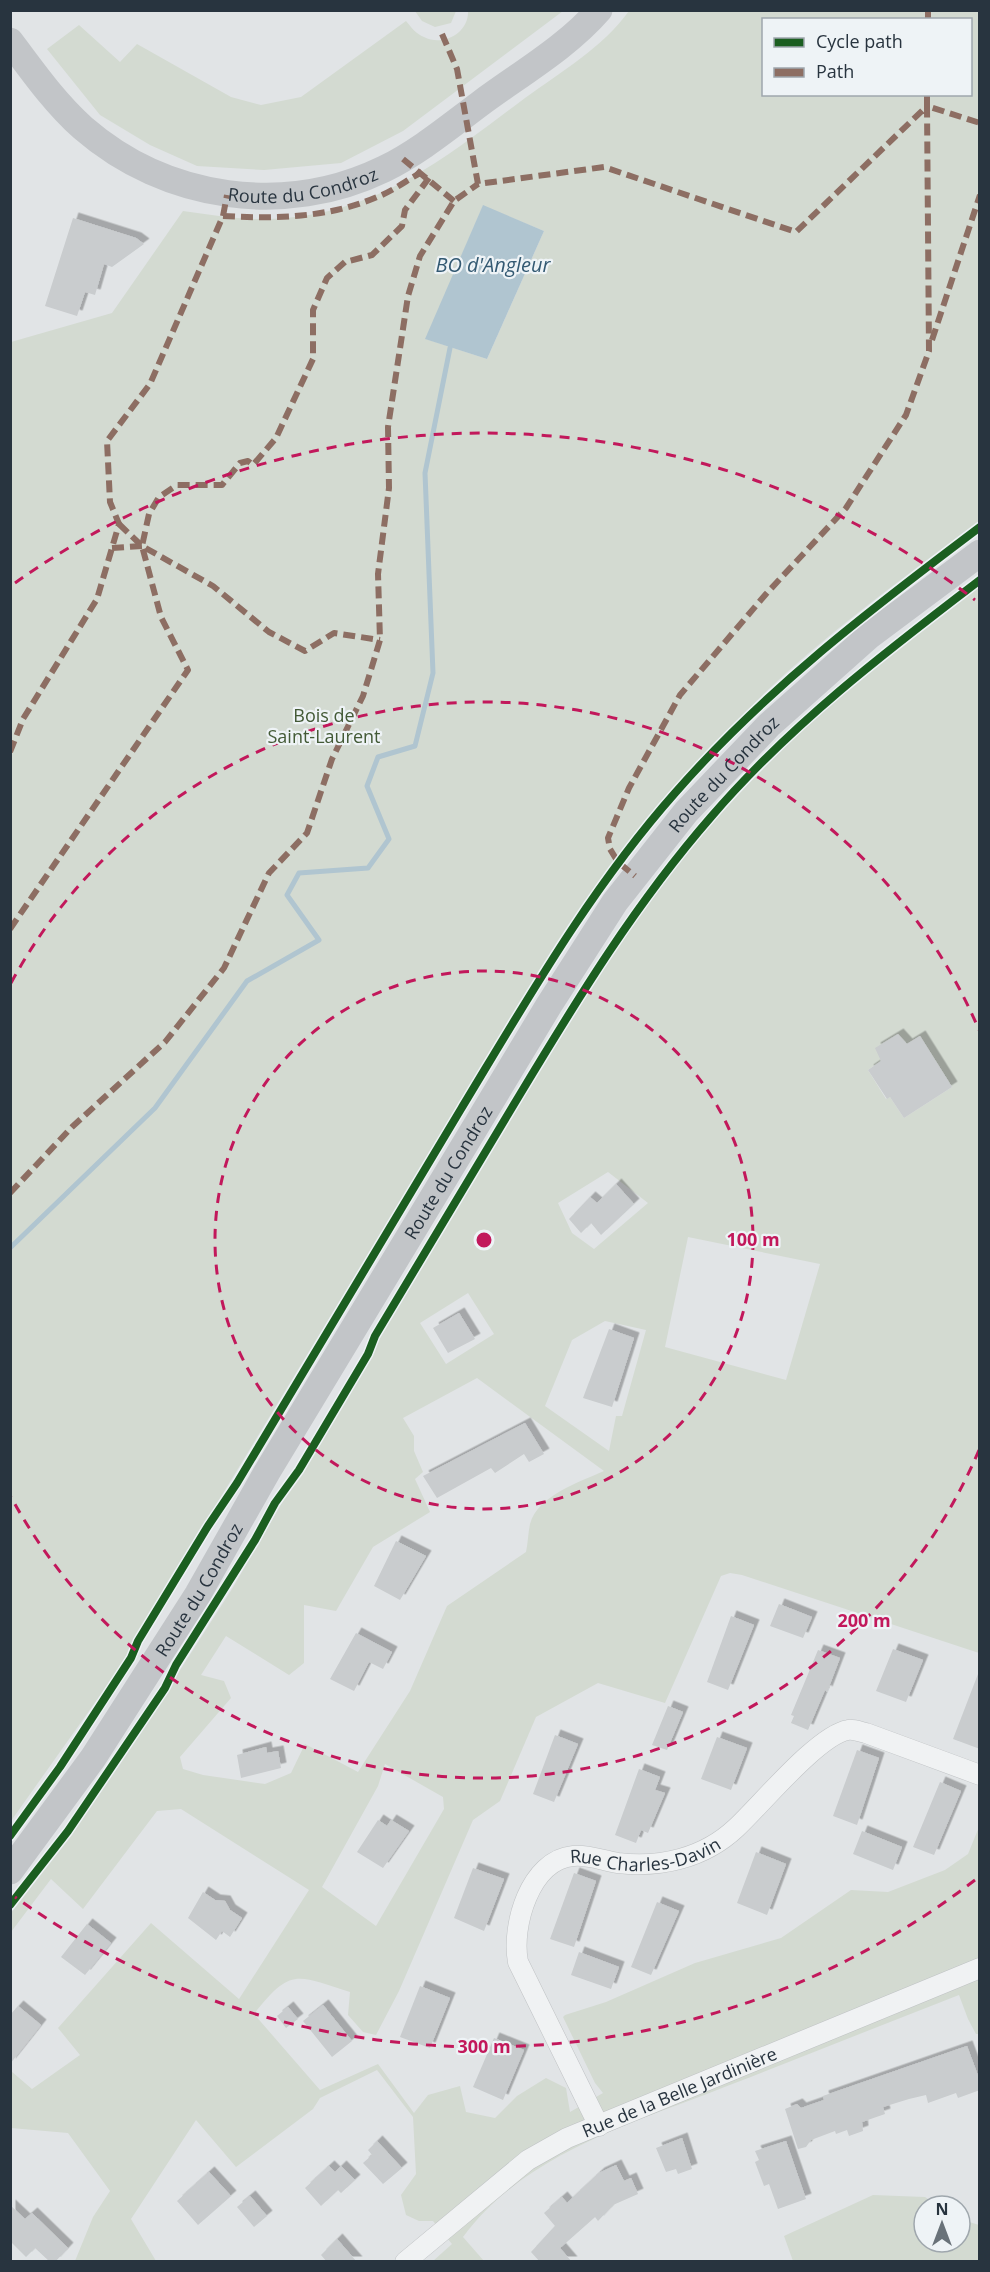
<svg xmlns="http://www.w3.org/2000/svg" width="990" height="2272" font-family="'Open Sans',sans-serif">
  <defs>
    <filter id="shadow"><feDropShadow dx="5.5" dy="-5.5" stdDeviation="0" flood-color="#0004"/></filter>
  </defs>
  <rect width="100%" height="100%" fill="#e1e4e6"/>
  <g fill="#d3dad1" fill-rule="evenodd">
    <polygon points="415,11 456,10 456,11 451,23 435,27 422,21"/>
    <path d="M468,11h95l-160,120 -62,32 -77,7 -67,-4 -47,-21 -50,-30 -53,-66 32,-24 41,37 17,-18 94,53 30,8 40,-8 105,-76c5,6 10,13 18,16 19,10 45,-4 44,-26z"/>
    <path d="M629,11h350v510c-65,49 -132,97 -193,152 -95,87 -174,186 -244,294l-406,670 -8,19 -117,165v-1479l101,-29 71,-102c28,4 58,9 87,8 107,-4 173,-60 255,-121 36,-26 78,-51 104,-87zM764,20h206v74h-206zM483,206l61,25 -57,128 -61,-20z"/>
    <path d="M979,583v1070l-237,-78 -12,-2 -9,3 -56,127 -67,-20 -62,34 -36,84 -27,19 -74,171 -23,44 -13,-3 -15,-17 2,-23c-54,-17 -59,-25 -96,22l66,76 58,-26 36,49 14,-18 32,-9 6,26 29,6 22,-22 29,-18 20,10 4,24 33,-19 -8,-10 -32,-66 2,-2 41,-13 89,-39 86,-25 70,-48 37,2 57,-22 23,-16 11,-27v207h-3l-8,-15 -9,-24c-75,29 -149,59 -224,88 -95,38 -209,68 -272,154l21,24h-51l19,-17 -19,-23h-14l-13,-6 -5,-20 15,-21 -3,-57 -36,-47 -57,28 -7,11 -77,58 -40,-47 -65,99 25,42h-81l18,-44 17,-26 -42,-58 -57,-5v-57l21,18 48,-34 -22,-27 93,-105 88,76 70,-109 -128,-81 -24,2 -74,98 -32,-30 -40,53v-19l107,-146 114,-178 157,-271 201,-334c61,-93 128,-178 208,-254 57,-54 119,-100 181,-147zM920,1036l32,51 -48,31 -14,-21 -4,2 -18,-29 13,-9 -1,-5 24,-15 3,3zM608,1172l40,31 -54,46 -22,-16 -14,-30zM688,1237l132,27 -34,116 -121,-33zM468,1293l26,41 -48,30 -26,-41zM605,1321l41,9 -24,86h-6l-7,35 -64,-45 27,-66zM477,1378l127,93c-24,11 -66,24 -74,53 -2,9 -2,19 -4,28l-79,54 -37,85 -52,81 -53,-28 -14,29 -26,11 -62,-9 -20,-6 -3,-12 51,-59 -7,-17 -23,-6 25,-39 63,39 15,-12v-58l32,6 37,-64 57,-35 -15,-33 8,-7 -9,-21v-15l-11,-18zM385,1764l58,33 1,12 -68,117 -54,-39 56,-101z"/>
    <polygon points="873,2195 925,2197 939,2206 924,2206 924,2242 960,2242 960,2219 979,2225 979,2261 793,2261 784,2236"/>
  </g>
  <polygon fill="#b0c5d0" points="483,205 544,231 487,359 425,339"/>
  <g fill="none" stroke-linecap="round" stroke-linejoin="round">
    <polyline stroke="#b0c5d0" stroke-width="5" points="10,1248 155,1108 247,981 319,940 287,895 299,873 368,868 389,839 367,786 378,757 415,746 433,673 425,473 450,348"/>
  </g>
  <g fill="#c9ccce" filter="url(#shadow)">
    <polygon points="73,218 136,238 144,244 112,267 104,264 95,295 85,292 77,316 45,306"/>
    <polygon points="898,1034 907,1044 920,1036 952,1087 904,1118 890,1097 887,1099 868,1070 881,1061 875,1048"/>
    <polygon points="616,1184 634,1204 601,1235 591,1223 581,1233 569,1219 590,1197 597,1203"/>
    <polygon points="459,1313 475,1339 448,1353 433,1328"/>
    <polygon points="609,1329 634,1338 612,1407 583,1398"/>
    <polygon points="525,1423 544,1454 529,1462 524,1454 495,1473 491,1468 437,1498 423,1476"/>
    <polygon points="396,1541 426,1556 400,1600 374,1586"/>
    <polygon points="779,1604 812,1617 803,1638 770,1626"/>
    <polygon points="731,1616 754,1625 728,1690 707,1682"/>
    <polygon points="356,1633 392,1652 383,1669 369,1662 354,1691 330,1679"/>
    <polygon points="893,1649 923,1660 906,1702 876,1691"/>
    <polygon points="818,1650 840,1658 827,1692 825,1690 808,1730 791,1723 794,1716 791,1715"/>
    <polygon points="978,1674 980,1674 980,1749 953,1739"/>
    <polygon points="668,1706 683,1712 667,1750 652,1745"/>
    <polygon points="555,1735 578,1744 554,1802 533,1794"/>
    <polygon points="717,1737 747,1748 731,1790 701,1779"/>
    <polygon points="266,1747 267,1753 278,1751 281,1768 241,1778 237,1755"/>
    <polygon points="857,1750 879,1758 857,1825 833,1816"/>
    <polygon points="639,1769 660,1777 655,1790 665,1793 648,1833 641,1830 636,1843 615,1835"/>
    <polygon points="940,1782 961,1791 934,1855 913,1847"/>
    <polygon points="378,1820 387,1826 391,1820 409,1831 383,1868 357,1852"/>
    <polygon points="862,1831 902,1847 893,1870 853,1854"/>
    <polygon points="756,1852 786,1864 767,1915 737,1903"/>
    <polygon points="473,1868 504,1879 484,1931 454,1918"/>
    <polygon points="574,1873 596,1881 574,1947 550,1939"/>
    <polygon points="203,1892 215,1900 225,1901 230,1910 242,1918 230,1937 222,1931 216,1940 188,1918"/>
    <polygon points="657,1902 679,1911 651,1975 631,1967"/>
    <polygon points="87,1924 111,1943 85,1975 61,1957"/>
    <polygon points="579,1952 619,1967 611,1989 571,1975"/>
    <polygon points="420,1986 450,1998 430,2048 400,2037"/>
    <polygon points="323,2005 352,2041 332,2057 303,2021"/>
    <polygon points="18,2006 41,2025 10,2064 10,2015"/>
    <polygon points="288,2007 298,2019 286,2028 277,2016"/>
    <polygon points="494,2038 524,2050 503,2100 473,2087"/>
    <polygon points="967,2046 980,2081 980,2090 958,2098 956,2093 928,2103 926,2095 909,2099 883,2107 885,2114 862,2122 863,2131 849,2136 847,2130 836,2134 835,2131 811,2140 806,2147 798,2149 785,2109 797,2104 801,2108 824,2100 823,2096"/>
    <polygon points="682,2138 692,2169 678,2174 676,2169 666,2172 656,2148"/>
    <polygon points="377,2141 402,2168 383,2184 363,2163 372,2155 368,2150"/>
    <polygon points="786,2141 806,2199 778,2209 769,2184 764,2186 755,2162 759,2160 755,2151"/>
    <polygon points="616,2165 624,2181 631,2178 638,2194 613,2205 598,2221 595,2217 560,2248 572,2262 540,2262 531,2252 555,2226 544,2213 562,2197 567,2203 599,2173"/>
    <polygon points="329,2166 335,2172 341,2166 355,2180 341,2193 338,2190 321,2206 305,2188"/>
    <polygon points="209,2172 231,2196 198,2225 177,2201"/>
    <polygon points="250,2196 267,2216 254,2227 237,2207"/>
    <polygon points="10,2205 25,2219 32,2213 68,2248 55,2262 50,2262 35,2248 26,2257 10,2241"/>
    <polygon points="337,2239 357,2262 327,2262 321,2255"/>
  </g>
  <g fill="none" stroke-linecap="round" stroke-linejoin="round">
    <defs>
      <g id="minor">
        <path id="s1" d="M599,2126l-81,-164c-7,-36 12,-102 55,-106 14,-2 31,5 45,7 43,5 86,-5 118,-35 24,-22 82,-93 112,-98 5,-1 13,2 18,3l114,42"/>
        <path id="s2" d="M405,2262l123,-102 39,-22 413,-170"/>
      </g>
    </defs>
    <use href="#minor" stroke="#bfc2c4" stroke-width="21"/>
    <use href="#minor" stroke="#f0f2f3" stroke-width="20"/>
    <g stroke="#c2c5c8" stroke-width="27">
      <path id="s3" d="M10,41c23,31 45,62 73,87 83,72 202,89 301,41 35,-17 66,-43 97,-66 39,-29 86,-56 118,-93"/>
      <path id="s4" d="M10,1871l83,-113 105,-164 69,-122 282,-467 66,-103 71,-90 83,-87 100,-89 111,-83"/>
    </g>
    <g stroke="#8d6e63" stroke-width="6" stroke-dasharray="12 6" stroke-linecap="butt">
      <polyline points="928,20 928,10"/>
      <polyline points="442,34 457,69 478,184 604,167 796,232 927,106 929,351 906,415 846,508 766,594 680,695 629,788 608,838 610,849 618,862 635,876"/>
      <polyline points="927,94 927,106 980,123"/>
      <polyline points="403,159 454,201"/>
      <path d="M223,216c52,3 105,2 154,-19 16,-6 30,-17 45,-25"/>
      <polyline points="932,340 980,195"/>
      <polyline points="119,524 142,546 213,586 269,632 305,651 334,633 380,640"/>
      <polyline points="112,548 142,546"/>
      <polyline points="10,752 23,719 97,599 119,524 110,502 107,441 150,384 223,216 227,195"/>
      <polyline points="10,929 188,670 161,617 142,546 149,514 159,497 177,485 222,485 240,463 248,461 253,465 276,438 313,359 313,310 327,278 345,262 372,255 402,226 405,210 429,178"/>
      <polyline points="10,1193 72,1127 165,1042 224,968 269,873 307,833 332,759 363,696 380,640 378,574 389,488 388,427 408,296 420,256 454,201 478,184"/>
    </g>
    <defs>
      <g id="cycleway">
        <path d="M10,1836l50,-69 71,-109 7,-17 70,-115 29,-43c75,-124 149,-249 224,-374 66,-109 129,-220 214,-316 90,-103 196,-184 305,-266"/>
        <path d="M10,1905l58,-74 97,-143 11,-23 79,-125 20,-37 24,-33 69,-116 7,-18c48,-80 96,-160 144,-240 59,-98 117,-193 192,-279 79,-92 173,-164 269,-237"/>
      </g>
    </defs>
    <use href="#cycleway" stroke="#eef3f6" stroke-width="11"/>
    <use href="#cycleway" stroke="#1b5e20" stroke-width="8"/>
  </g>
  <g fill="none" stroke="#c2185b" stroke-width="3" stroke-dasharray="10 8">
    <circle cx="484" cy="1240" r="269"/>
    <path d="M979 1450A538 538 0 0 1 11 1497M11 983A538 538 0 0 1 979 1030"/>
    <path d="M975 1880A807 807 0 0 1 15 1897M15 583A807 807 0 0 1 975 600"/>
  </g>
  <g text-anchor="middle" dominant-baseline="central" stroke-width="4.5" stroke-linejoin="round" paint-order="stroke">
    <g font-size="18" fill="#28343f" stroke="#eef3f6">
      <text stroke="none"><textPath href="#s3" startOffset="351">Route du Condroz</textPath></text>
      <text stroke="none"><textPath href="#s4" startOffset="1311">Route du Condroz</textPath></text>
      <text stroke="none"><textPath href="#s4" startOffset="825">Route du Condroz</textPath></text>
      <text stroke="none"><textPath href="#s4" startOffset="339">Route du Condroz</textPath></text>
      <text stroke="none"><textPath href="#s1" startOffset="388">Rue Charles-Davin</textPath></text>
      <text stroke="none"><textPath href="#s2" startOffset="326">Rue de la Belle Jardinière</textPath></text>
    </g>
    <g font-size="18" fill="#435a36" stroke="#eef3f6">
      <text x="324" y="715">Bois de<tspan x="324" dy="21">Saint-Laurent</tspan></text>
    </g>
    <g font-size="20" font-style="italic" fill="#335972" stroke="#eef3f6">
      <text x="493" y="264">BO d'Angleur</text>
    </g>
  </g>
  <circle cx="484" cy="1240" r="9" fill="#c2185b" stroke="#eef3f6" stroke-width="3"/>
  <g font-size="18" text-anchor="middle" font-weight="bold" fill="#c2185b" stroke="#eef3f6" stroke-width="4.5" stroke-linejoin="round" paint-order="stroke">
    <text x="753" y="1246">100 m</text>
    <text x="864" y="1627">200 m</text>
    <text x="484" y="2053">300 m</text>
  </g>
  <rect width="990" height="2272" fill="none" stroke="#28343f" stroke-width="24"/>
  <rect x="762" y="18" width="210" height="78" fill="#eef3f6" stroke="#9fa7ad" stroke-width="1.5"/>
  <rect x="774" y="38" width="30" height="9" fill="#1b5e20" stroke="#9fa7ad" stroke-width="1.5"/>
  <text x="816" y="48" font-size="18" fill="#28343f">Cycle path</text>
  <rect x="774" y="68" width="30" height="9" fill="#8d6e63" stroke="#9fa7ad" stroke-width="1.5"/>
  <text x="816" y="78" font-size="18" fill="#28343f">Path</text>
  <g transform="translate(942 2224)"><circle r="28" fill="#eef3f6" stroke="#9fa7ad" stroke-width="1.5"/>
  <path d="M0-4.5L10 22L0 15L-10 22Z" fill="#697279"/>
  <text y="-9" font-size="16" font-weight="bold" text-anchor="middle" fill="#28343f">N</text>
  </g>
</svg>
